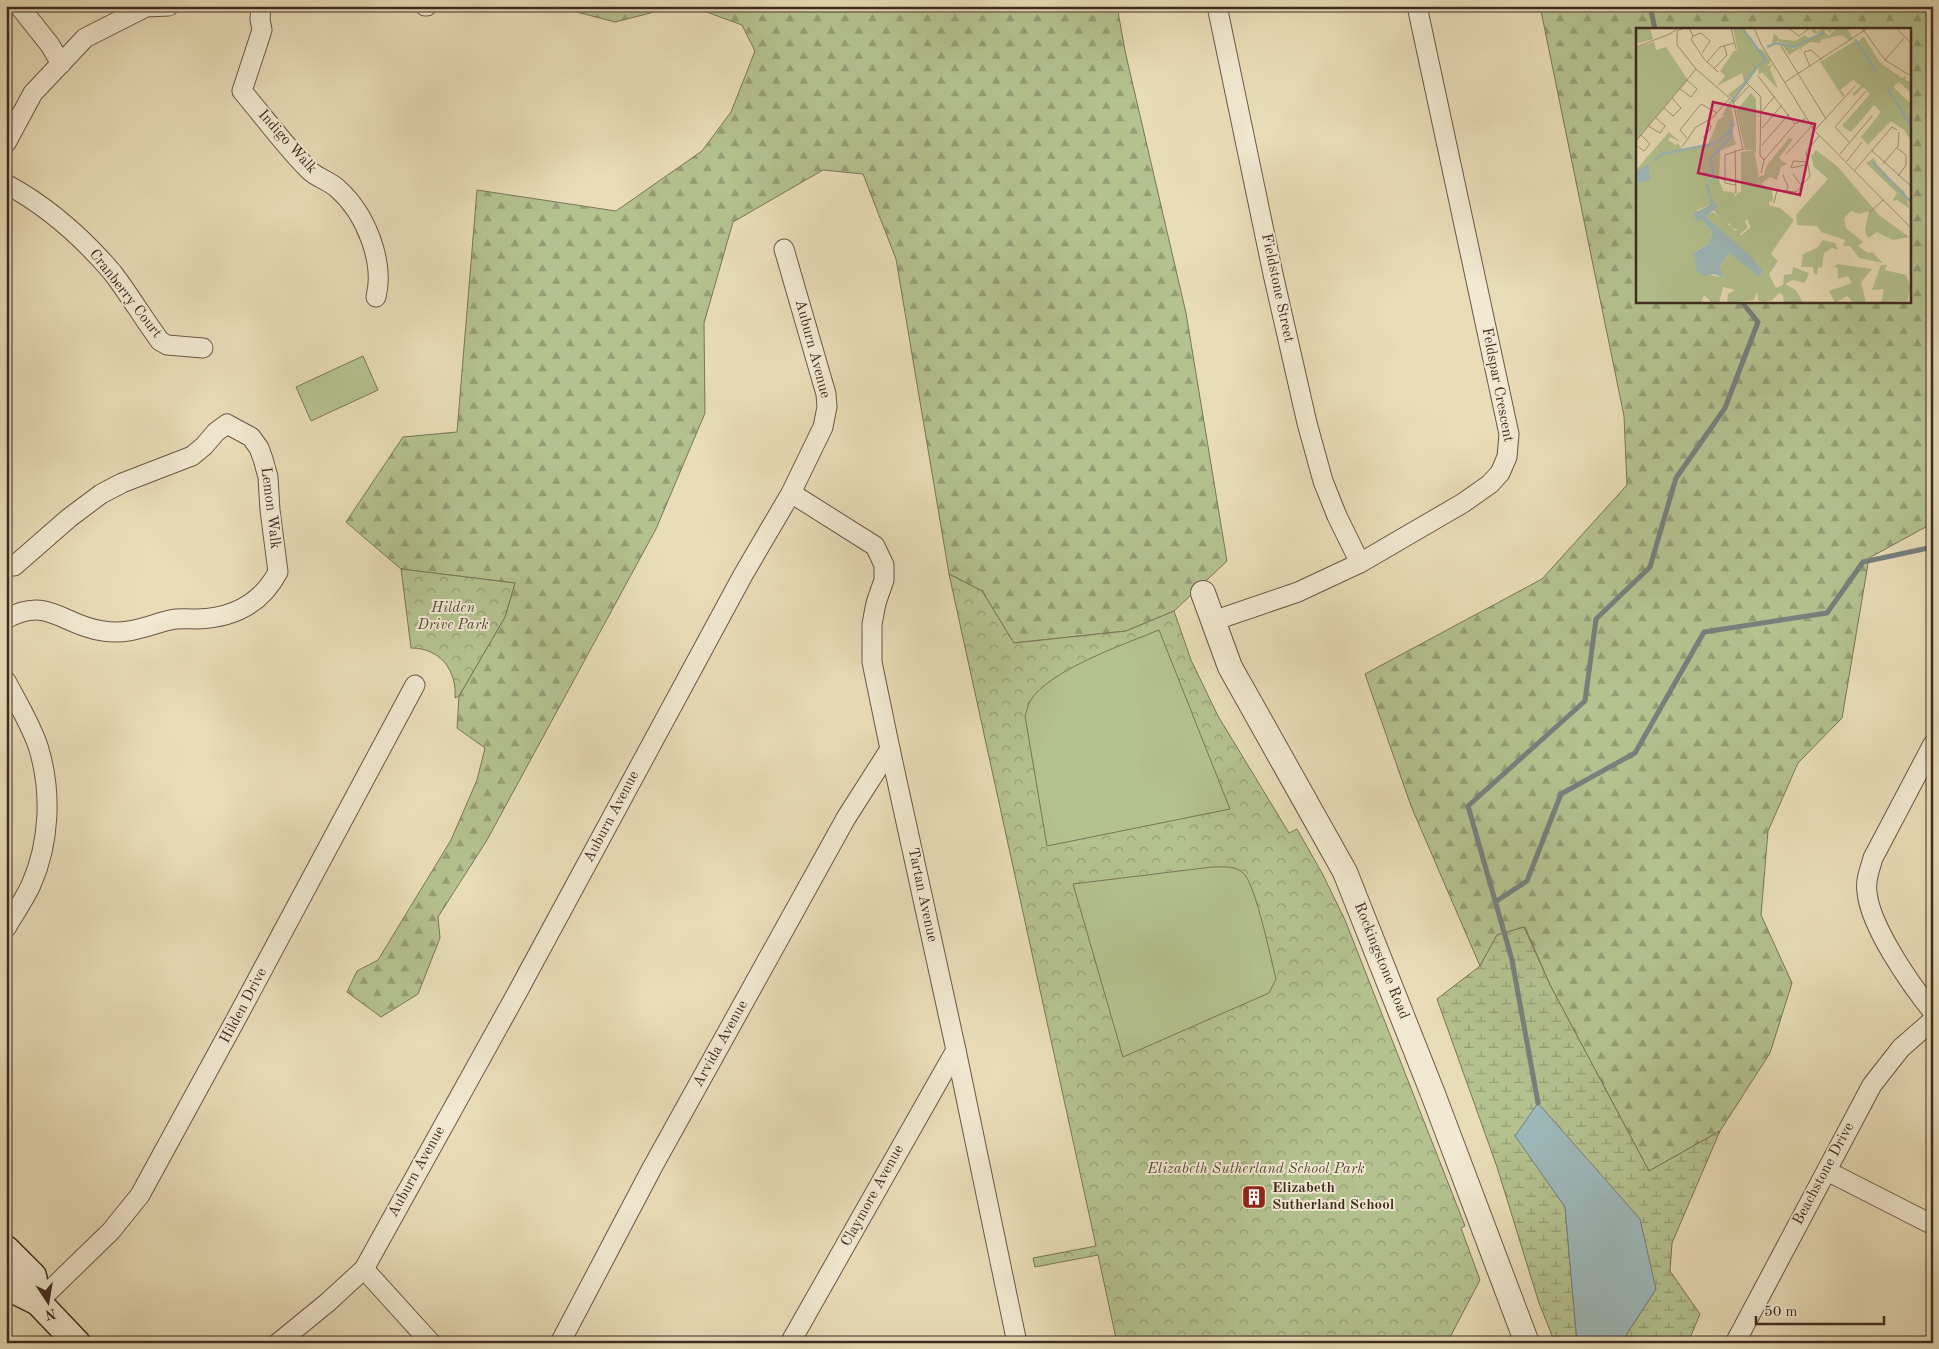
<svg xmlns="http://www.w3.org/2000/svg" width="1939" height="1349" font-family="'Old Standard TT',serif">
  <defs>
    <pattern id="forest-firs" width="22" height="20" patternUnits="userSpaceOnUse" patternTransform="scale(1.25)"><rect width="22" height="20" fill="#b4c290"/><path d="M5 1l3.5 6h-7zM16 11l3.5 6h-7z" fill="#949e75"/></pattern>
    <pattern id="wetland-marsh" width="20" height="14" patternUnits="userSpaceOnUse" patternTransform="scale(1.25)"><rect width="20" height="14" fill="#b4c290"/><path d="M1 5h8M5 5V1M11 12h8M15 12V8" fill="none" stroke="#949e75"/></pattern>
    <pattern id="park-crowns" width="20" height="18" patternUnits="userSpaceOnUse" patternTransform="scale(1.25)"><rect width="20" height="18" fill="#b4c290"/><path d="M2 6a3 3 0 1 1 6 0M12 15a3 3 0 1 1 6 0" fill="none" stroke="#949e75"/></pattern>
  </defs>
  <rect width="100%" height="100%" fill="#e9ddb8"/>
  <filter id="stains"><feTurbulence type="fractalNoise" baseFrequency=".004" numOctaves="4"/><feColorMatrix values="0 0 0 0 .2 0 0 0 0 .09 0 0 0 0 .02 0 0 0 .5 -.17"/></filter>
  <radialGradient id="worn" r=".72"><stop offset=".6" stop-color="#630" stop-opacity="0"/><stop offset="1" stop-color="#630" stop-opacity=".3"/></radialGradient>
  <g fill="url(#forest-firs)" stroke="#7a7659" fill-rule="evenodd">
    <polygon points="564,6 678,6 615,22 569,10"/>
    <polygon points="690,6 1117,6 1125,51 1186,313 1227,561 1174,611 1126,631 1013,643 982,591 949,574 896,259 863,174 823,170 733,222 704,323 705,413 656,529 487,840 438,917 440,938 418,994 381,1017 347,992 357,971 378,960 451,840 477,780 485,748 457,728 459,696 505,617 515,583 401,569 346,522 403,437 457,432 477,190 616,211 702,151 731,112 755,51 742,25"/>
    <path d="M1540,6h393v517l-64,35 -27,160 -44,45 -30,68 -7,84 31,68 -22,70 -50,78 -71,40 -99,-186 -25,-58 -28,8 -17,31 -69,-160 -46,-132 177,-95 85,-94 -3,-69zM1638,29h272v272h-272z"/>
  </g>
  <polygon fill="url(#wetland-marsh)" stroke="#7a7659" points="1524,927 1550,985 1649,1171 1720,1131 1672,1243 1670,1271 1700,1314 1688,1343 1621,1343 1656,1289 1516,1136 1565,1207 1577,1343 1555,1343 1539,1303 1497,1167 1437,999 1480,966 1497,935"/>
  <g fill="url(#park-crowns)" stroke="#7a7659">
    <path d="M401,569l114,14 -10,34 -46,79 -4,2c2,-28 -15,-50 -44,-50z"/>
    <polygon points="949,574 982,591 1014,643 1126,631 1174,611 1191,660 1218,716 1289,833 1297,829 1322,873 1345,920 1465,1226 1461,1228 1480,1280 1447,1343 1117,1343 1098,1255 1035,1267 1033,1258 1096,1246"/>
  </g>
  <g fill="#b4c290" stroke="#7a7659">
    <polygon points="363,356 378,390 311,421 296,387"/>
    <path d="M1159,630l71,179 -183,37 -22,-130c2,-5 3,-11 5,-15 19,-31 95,-57 129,-71z"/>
    <path d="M1212,867c11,0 25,-2 33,8 11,13 26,84 31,104l-7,14 -146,64 -50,-173z"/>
  </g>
  <polygon fill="#9db9ba" stroke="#77807d" points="1538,1103 1640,1219 1656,1289 1621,1343 1577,1343 1565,1207 1515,1136"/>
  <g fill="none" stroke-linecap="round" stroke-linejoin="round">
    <g stroke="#77807d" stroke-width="5">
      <polyline points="1650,6 1655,29"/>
      <polyline points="1495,902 1527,881 1561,794 1635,753 1704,632 1827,613 1863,562 1933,547"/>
      <polyline points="1538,1103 1512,960 1468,806 1585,701 1596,619 1650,567 1676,478 1725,408 1758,322 1741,301"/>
    </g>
    <defs>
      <g id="minor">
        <polyline points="19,6 50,45 61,64"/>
        <path d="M261,6l-1,13 2,11 -20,61c22,26 43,55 67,79 8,8 21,11 29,19 27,24 47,72 38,108"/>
        <polyline points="425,6 427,6"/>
        <polyline points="1217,6 1273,274 1307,423 1323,481 1337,516 1360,563"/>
        <polyline points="6,143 33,93 85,38 146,7 169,6"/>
        <path d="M6,184c41,22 76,53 106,88 17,22 31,46 48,69l7,4 36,3"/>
        <polyline points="791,493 875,546 884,565 884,580 876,603 872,624 872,662 890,749 956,1050 1017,1343"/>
        <path d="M6,619c42,-24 57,7 97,12 26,4 43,-5 67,-11 9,-2 18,-1 27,-1 35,-1 64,-15 81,-47l-8,-62 -2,-33 -5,-18 -4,-11 -8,-11 -24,-13 -11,8 -12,14 -12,10 -70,27 -21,11 -32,24 -55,48"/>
        <polyline points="1213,621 1298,592 1360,563 1463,503 1490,484 1500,473 1507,457 1509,434 1417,6"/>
        <path d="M6,681c11,21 24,42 32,65 14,45 12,96 -7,139 -7,15 -17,29 -25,43"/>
        <path d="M1933,744l-60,114c-3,11 -8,22 -6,34 3,34 43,92 66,120"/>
        <polyline points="1827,1171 1933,1225"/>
        <polyline points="364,1269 431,1343"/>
        <polyline points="38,1302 111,1231 140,1195 235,1021 415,685"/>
        <polyline points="278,1343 327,1303 364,1269 517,993 743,575 791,493 823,427 827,407 826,394 784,249"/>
        <polyline points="560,1343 652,1168 846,818 890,749"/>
        <polyline points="790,1343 956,1050"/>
        <polyline points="1735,1343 1872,1085 1901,1048 1933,1020"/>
      </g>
      <polyline id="tertiary" points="1203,593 1230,667 1345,872 1433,1094 1527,1343"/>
      <g id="secondary">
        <polyline points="6,1249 33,1276 38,1302"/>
        <polyline points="6,1281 18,1292 38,1302 77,1343"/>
      </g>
    </defs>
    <use href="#minor" stroke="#6a5848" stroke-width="21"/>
    <use href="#tertiary" stroke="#6a5848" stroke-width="26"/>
    <use href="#secondary" stroke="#3f2b22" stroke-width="29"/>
    <use href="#minor" stroke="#f1e9d1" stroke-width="19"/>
    <use href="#tertiary" stroke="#f1e9d1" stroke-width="24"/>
    <use href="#secondary" stroke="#f1e9d1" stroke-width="26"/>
  </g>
  <defs>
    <symbol id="building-square" viewBox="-11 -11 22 22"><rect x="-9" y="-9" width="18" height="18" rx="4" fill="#8f2418" stroke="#f1e9d1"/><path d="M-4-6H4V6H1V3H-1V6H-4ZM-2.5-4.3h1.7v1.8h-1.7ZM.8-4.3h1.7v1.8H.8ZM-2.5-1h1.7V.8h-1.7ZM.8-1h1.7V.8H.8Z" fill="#fff"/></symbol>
  </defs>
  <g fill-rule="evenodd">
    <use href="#building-square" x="1240" y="1183" width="28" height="28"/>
  </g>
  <g text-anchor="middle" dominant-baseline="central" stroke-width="4" stroke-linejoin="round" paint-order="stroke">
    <g font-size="15" fill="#3f2b22" stroke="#f1e9d1">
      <text transform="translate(287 142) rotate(48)">Indigo Walk</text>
      <text transform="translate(1277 288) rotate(78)">Fieldstone Street</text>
      <text transform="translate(125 294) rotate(52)">Cranberry Court</text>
      <text transform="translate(812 349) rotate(75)">Auburn Avenue</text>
      <text transform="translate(1497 385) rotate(79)">Feldspar Crescent</text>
      <text transform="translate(270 508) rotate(83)">Lemon Walk</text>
      <text transform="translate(612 817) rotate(-62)">Auburn Avenue</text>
      <text transform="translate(922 895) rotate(78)">Tartan Avenue</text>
      <text transform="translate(1381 961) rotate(68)">Rockingstone Road</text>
      <text transform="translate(244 1006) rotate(-62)">Hilden Drive</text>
      <text transform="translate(721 1044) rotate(-61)">Arvida Avenue</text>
      <text transform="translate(417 1172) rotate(-61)">Auburn Avenue</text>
      <text transform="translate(1824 1174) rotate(-62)">Beachstone Drive</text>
      <text transform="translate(873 1196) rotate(-61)">Claymore Avenue</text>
    </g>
    <g font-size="15" font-style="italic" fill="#564938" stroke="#f1e9d1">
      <text x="453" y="608">Hilden<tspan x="453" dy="17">Drive Park</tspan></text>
      <text x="1256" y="1169">Elizabeth Sutherland School Park</text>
    </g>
    <g font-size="15" font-weight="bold" fill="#3f2b22" stroke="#f1e9d1" text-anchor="start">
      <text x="1272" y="1188">Elizabeth<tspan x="1272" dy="17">Sutherland School</tspan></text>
    </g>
  </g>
  <g transform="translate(1636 28)">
    <rect width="275" height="275" fill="#e9ddb8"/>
    <path d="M228,9l16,26 9,6 5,8 -1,10 16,15 -5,5 7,7v26l-7,-10 -13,-9 -23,24 -7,-8 20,-25 -7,-7 -23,27 -9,-6 28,-32 -7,-7 -8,9 -3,-2 9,-8 -8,-6 -13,10 16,-47zM107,19l11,20 -37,19 8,-10 -5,-5 14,-20zM90,87l10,29 -16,7 -1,29 4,11 9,1 2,5 7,-6v-39l13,-2 5,27 5,-2 3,-10 22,-27 4,1 -14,19 8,6 -6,3 -4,13 -7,-3 -9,7 11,6 1,11 -4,1v5l-18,6 -6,9 3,5 -10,9 -5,-5 5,-1 -7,-3v-4l-7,2 -14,-20 -13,5 1,10h4l10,12 -3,12 -14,7 1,20 27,7 -3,-13 9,-12 33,22 -17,-22 -6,-16 12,-10 23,22 -3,5 7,7 -9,13 7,14 7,-3 1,-10 8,-1 1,-7 16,6 -4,10 -12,-3 -8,4 11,6 7,13h-19l-1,-8 -4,-2 -7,7 -9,2 -5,-2 -1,-8 -3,8 -27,3 1,-9 7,-4 -12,-3 -4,16h-7l-8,-8 -3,8h-65v-59l3,3 -3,-77 33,-38 11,10 -10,-5 -2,3 8,5 2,-2 4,6 26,-4 10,-25zM180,122l21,16 42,49 30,22 -16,3 -16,-8 -9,6 -3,-8 4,-19 -10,3 -8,-3 -7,7 2,10 17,14 -5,4 10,7 4,-1 11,11 -24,-5 -9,-12h-7l2,-6 -24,-8 -4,-6 -20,-1 -1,-10 32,-36 -14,-12 -3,-11zM238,130l5,12 25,21 6,18 -13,-9 -5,1 5,-8 -31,-30zM187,212l12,3 3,7 -6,-2 -8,5 -2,14 -4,1 -1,7 -3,-1 -1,-7h-12l2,-13 14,-6zM201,236l35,5 -11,13 5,21h-12l-7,-7 -12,7 -6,-12 23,-8 -4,-7 -10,3v-11l-4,-1zM245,237h6l-2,5 21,5 5,13 -4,13 -26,2 3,-14 -12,1z" fill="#b4c290"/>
    <path d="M94,72l5,26 -5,3 -4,-14 -4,1z" fill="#b4c290"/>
    <path d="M0,0h14l3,11 -17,5zM97,0h9l14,21 7,1 8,11 -4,6 6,-3 -3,5 8,20 -16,-17 -3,3 -1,-8 -24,29v4l-6,-5 16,-13zM178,0l3,4 7,-4h9l-3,5 -4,-4 -2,3 5,4 7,-8h11l6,11 -3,2 -8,-6 -19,4 -3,2 1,2 -11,-1 -9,6 1,5 -2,-5 -11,7 -8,-12 13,6 15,-10 -15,7 -17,-5 -5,2 2,-10 5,6 16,2 10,-6 5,4 11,-7 -6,2 -4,-4zM227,9l17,26 4,-2 -3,3 21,14 5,-2 -2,4 6,2v11l-12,-11 -6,5 18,17v6l-8,4 -3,-2 8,12 -55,-47 -13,13 5,5 -2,2 -23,-35 35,-21 18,27 2,12 11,7 10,13 -37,-59zM18,14l2,8 10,-3 22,33 -52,61v-94zM115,65l5,6v17l4,1h-4v37l-2,-4h-9l-9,-39zM11,128l17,14 -28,32v-21l7,3 7,-5 -2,-15 -12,10zM99,163l-4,36 34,28 -8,10 -52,-48 8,-5 17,14 1,-30zM0,175l24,20 -21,24 -3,-3zM132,177l12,3 14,12 -20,29 -22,-19 -7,-16z" fill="#b4c290"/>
    <path d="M12,136l2,16 -12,3 -1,-11zM75,171l7,7 -12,11 45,39 11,15 -2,6 -31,-24 -9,12 3,13 -9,-4 -10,2 -8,-5 -2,-19 15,-8 3,-12 -10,-12 -6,1 -2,-8 16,-8z" fill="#9db9ba"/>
    <path fill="none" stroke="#9db9ba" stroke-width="2.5" d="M219,11l21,32M131,19l9,-4 18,4 31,-15M251,59l24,39M95,75l26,-36 9,-7 -24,-32M18,133l8,-7 55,-11 14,-12M237,134l38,40M74,154l3,-4 -2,-20 21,-22 -1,-16M71,156l4,15"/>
    <path fill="none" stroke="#a5967c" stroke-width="1" d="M48,0l-7,3v14l19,24 37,32 10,49M53,0l4,8 -2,3 13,20 14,13M95,0l5,21M118,0l7,16 53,86 97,98M152,0l11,8 11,-8M226,0l23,32 26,16M260,0l15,15M57,8l8,-3 9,8 -8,12M145,18l45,73M0,19l34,-13 8,-6M249,32l19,-22M71,34l13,-15 14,-4M174,39l-6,-15 7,-2 11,10M78,41l13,-14 -3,-9M122,48l37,48M110,54l15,15 -1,58 4,5M149,54l83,-54M44,61l11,8 6,-8 -10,-9M98,74l16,-17M28,80l9,8 8,-8 -9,-10M126,83l13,-15M12,98l12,7 5,-7 -9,-8M126,100l20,-23M179,102l40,-44M51,110l-7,-8 21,-26 16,9M67,110l8,-10 -2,-8M0,113l60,-72M213,114l-14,-15 31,-36M0,117l8,6 6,-7 -9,-9M126,117l27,-31M46,119l14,-20 16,-9 18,-20M261,120l9,7v10l-8,11M99,122l1,44M235,122l40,36M150,126l26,-28M204,126l32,-38M211,133l15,-19M247,136l15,-18 1,-14M169,137l-14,3 2,-7 15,1M219,142l37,-43 5,3M125,145l3,-13 31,-36 11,-6M157,146l9,12M147,147l5,12 -2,5M100,157l-11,-2v-28l18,-6M138,175l3,-13 19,2 14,-16 -4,-24 13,-16M233,185l14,-13"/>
    <path fill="#c2185b" fill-opacity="0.15" stroke="#c2185b" stroke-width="2.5" d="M77,74l102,22 -15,71 -102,-22z"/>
    <rect width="275" height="275" fill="none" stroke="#3f2b22" stroke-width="2.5"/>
  </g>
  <rect width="1939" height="1349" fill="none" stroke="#e9ddb8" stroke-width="25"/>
  <rect x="8" y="8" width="1924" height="1334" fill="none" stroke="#3f2b22" stroke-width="2.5"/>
  <rect x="12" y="12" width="1914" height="1324" fill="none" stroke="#3f2b22"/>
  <g transform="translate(48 1302) rotate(168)" stroke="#f1e9d1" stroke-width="4" paint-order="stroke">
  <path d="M0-4L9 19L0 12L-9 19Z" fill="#3f2b22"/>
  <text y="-8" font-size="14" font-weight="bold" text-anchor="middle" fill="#3f2b22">N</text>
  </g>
  <path d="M1756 1316v8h128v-8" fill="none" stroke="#3f2b22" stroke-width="2.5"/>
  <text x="1764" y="1316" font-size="15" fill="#3f2b22" stroke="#f1e9d1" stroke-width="4" paint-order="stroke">50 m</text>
  <rect width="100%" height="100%" filter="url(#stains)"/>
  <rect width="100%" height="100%" fill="url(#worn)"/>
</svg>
